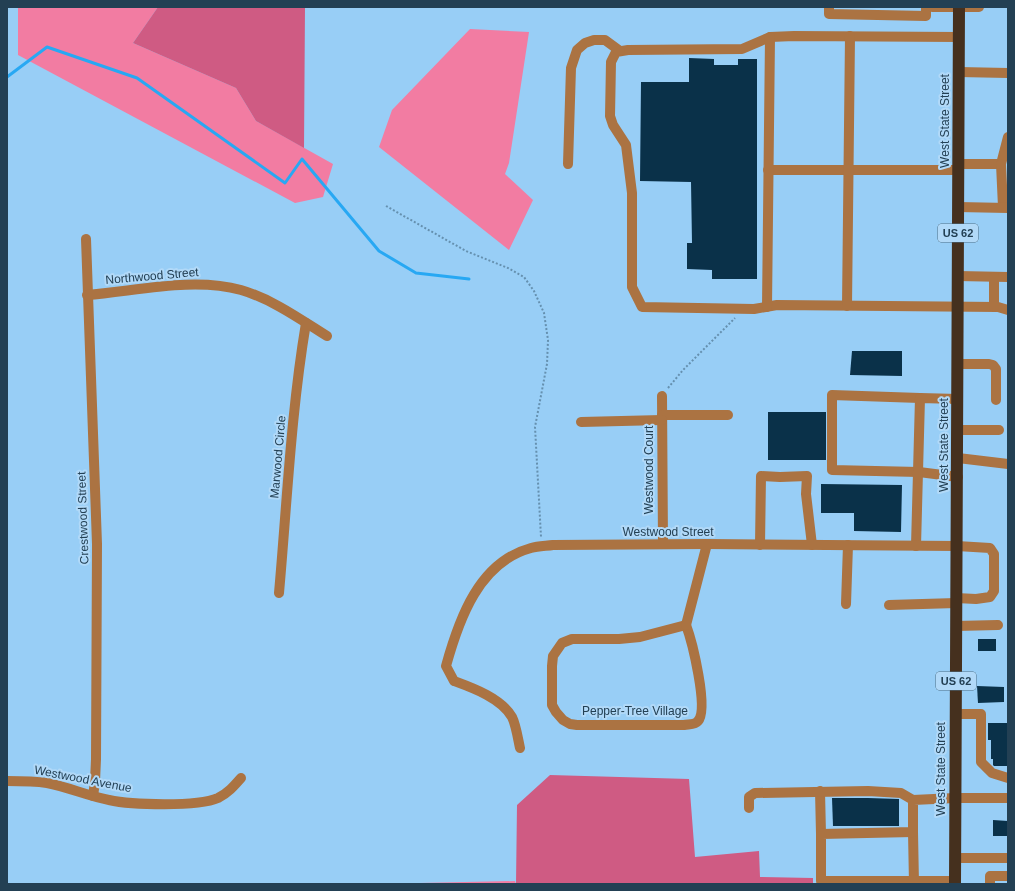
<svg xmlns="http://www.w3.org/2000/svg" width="1015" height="891" font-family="Arial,sans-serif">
  <rect width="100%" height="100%" fill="#98cef6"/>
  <g fill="#f27ca2">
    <polygon points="18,7 158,7 133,43 236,88 256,121 333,164 323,197 295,203 18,55"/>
    <polygon points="470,29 529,32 509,163 505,174 533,200 509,250 379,147 392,110"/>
    <polygon points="515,881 516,884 374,884"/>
  </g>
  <g fill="#cf5b83">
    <polygon points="158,7 305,7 304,148 256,121 236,88 133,43"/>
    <polygon points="550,775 689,779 695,857 759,851 760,877 813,878 813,884 516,884 517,805"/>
  </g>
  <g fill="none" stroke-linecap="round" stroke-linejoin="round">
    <polyline stroke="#28a8f3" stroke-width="3" points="7,77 47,47 137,78 285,183 302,159 379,251 416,273 469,279"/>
  </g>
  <g fill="#0a3149">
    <polygon points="689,58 714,59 714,65 738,65 738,59 757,59 757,279 712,279 712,270 687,269 687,243 692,243 691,182 640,181 641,82 689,82"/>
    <polygon points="852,351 902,351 902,376 850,375"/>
    <rect x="768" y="412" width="58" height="48"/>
    <polygon points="821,484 902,485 901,532 854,531 854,513 821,513"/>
    <rect x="978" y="639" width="18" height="12"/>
    <polygon points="977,686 1004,687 1004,702 978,703"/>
    <polygon points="988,723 1008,723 1008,766 994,766 993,765 993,759 991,759 991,740 988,740"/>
    <polygon points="832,798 868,798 899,799 899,826 833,826"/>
    <polygon points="993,820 1008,821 1008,836 993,836"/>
  </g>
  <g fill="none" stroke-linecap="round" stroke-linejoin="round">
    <g stroke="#6590af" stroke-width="2" stroke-dasharray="2 2" stroke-linecap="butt">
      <polyline points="386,206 466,251 508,268 524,277 534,291 544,313 548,340 547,364 535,427 541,537"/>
      <polyline points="668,388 683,370 735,318"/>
    </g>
    <g stroke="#ab7342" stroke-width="10">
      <polyline points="829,7 829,14 926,16 926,7"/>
      <polyline points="932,7 979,7"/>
      <polyline points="959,37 794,36 770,37 742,49 628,50 616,52 611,62 610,116 613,125 626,145 632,193 632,287 642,307 754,309 777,305 998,307 1008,310"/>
      <polyline points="959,72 1008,73"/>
      <polyline points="568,164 571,68 577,50 585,43 594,40 605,40 620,51"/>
      <polyline points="959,164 1001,164 1008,137"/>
      <polyline points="1001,164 1003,207"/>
      <polyline points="768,170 959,170"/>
      <polyline points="958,207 1008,208"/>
      <polyline points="86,239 97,544 96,759 95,782 93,796"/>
      <polyline points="958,276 1008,277"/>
      <polyline points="994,277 994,307"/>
      <path d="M87,295c50,-4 106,-18 154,-5 31,9 59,29 86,46"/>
      <polyline points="847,306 850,36"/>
      <polyline points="767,307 770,37"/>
      <polyline points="958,364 989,364 993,365 996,369 996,400"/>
      <polyline points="662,396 663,544"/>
      <polyline points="920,398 832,395 832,470 919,472 958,477"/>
      <polyline points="662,415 728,415"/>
      <polyline points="581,422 662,420"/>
      <polyline points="958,430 999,430"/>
      <polyline points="958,458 1008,464"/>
      <polyline points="760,545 761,476 780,477 807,476 806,494 812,545"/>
      <polyline points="916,546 920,398 958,399"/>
      <path d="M279,593c8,-90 12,-181 27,-270"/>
      <polyline points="846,604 848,545"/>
      <polyline points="889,605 956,603"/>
      <path d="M686,625c6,16 23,84 12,96 -3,4 -9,3 -14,4h-107l-7,-1 -7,-4 -7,-8 -4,-7v-39l1,-10 9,-13 10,-4h47l21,-2z"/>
      <polyline points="686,625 707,544"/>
      <polyline points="956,626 998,625"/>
      <polyline points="956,714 981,714 981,762 992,773 1008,778"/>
      <path d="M520,748c-2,-9 -4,-23 -8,-31 -11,-19 -39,-29 -58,-36l-8,-15c13,-47 33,-104 85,-118 7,-2 15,-2 22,-3l154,-1 250,2 33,2 4,6v37l-4,6 -14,2 -20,-1"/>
      <path d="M7,781c13,0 27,0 40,2 21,4 41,13 62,17 22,5 89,7 109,-2 10,-5 16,-12 23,-20"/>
      <polyline points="820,791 821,834"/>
      <polyline points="749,808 749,797 755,793 868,791 901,793 913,800"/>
      <polyline points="913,832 914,884"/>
      <polyline points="955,858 1008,858"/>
      <polyline points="955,881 821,881 821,834 913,832 913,800 955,798 1008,798"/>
      <polyline points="990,884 990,876 1008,876"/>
    </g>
    <polyline stroke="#45301e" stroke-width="12" points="955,884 959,7"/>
  </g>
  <g text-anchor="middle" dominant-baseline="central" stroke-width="4" stroke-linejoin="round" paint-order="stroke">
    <g fill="#b1d9f8" stroke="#4e6e85" stroke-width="1">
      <rect x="938" y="224" width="40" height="18" rx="3"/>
      <rect x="936" y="672" width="40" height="18" rx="3"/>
    </g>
    <g font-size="11" font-weight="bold" fill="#234054">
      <text x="958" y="233">US 62</text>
      <text x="956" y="681">US 62</text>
    </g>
    <g font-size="12" fill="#234054" stroke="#b1d9f8">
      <text transform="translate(945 121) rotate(-90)">West State Street</text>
      <text transform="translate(152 276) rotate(-5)">Northwood Street</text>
      <text transform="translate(944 445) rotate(-90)">West State Street</text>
      <text transform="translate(278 457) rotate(-85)">Marwood Circle</text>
      <text transform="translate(649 470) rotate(-90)">Westwood Court</text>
      <text transform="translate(83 518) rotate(-92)">Crestwood Street</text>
      <text x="668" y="532">Westwood Street</text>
      <text x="635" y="711">Pepper-Tree Village</text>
      <text transform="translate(941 769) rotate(-90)">West State Street</text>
      <text transform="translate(83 779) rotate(11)">Westwood Avenue</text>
    </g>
  </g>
  <rect width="1015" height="891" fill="none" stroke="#234054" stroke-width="16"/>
</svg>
